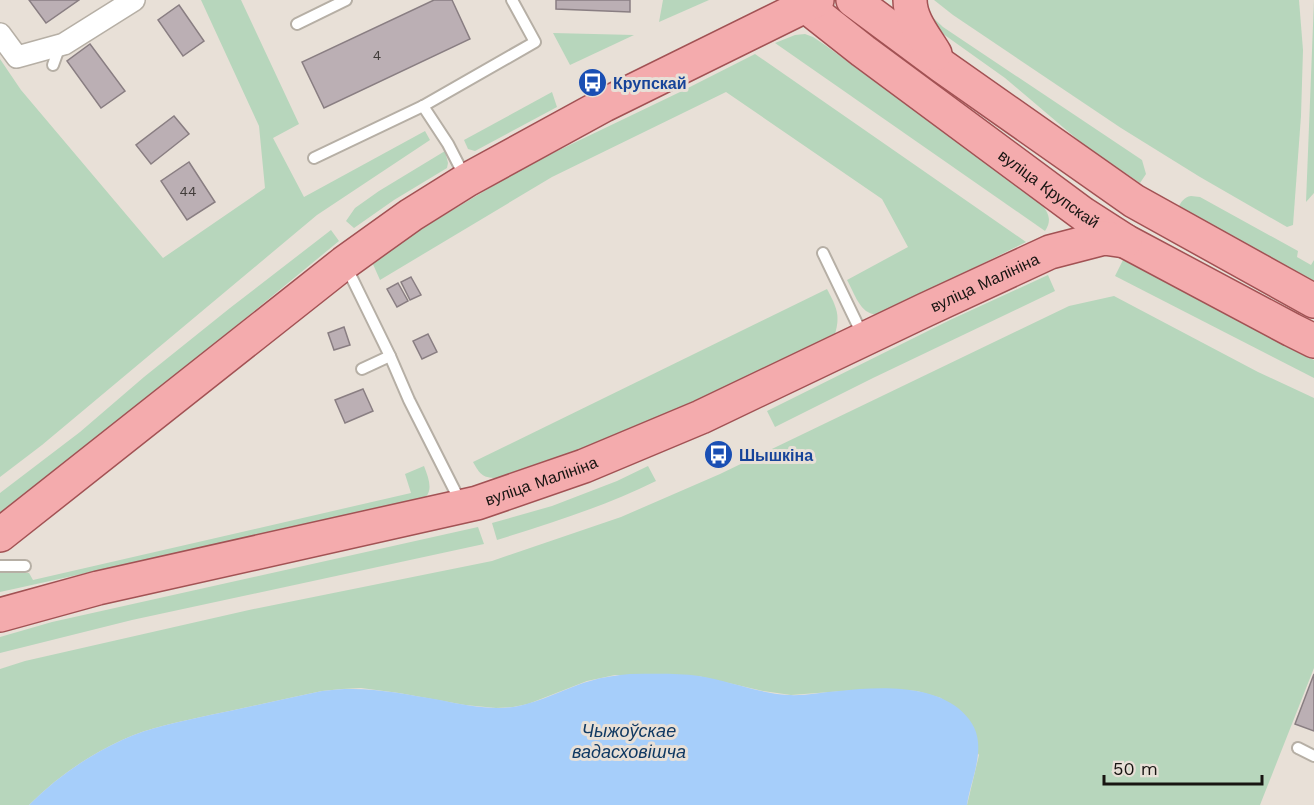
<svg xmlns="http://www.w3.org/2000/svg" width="1314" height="805" font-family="'Work Sans',sans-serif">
  <rect width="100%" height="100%" fill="#e8e0d7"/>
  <g fill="#b7d6bc">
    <polygon points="201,0 241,0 299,124 273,138 304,197 425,131 430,140 317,215 42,445 0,477 0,59 21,90 163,258 265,188 259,126"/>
    <polygon points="663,0 709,0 659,22"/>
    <polygon points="934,0 1299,0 1303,50 1301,116 1293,225 1287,227 1200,177 1121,128 953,15"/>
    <polygon points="1314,0 1314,193 1306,202"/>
    <polygon points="925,10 943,27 1142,160 1146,174 1140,183 1084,145 1005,78 932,26"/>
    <polygon points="553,33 634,35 570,65"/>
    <path d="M805,34l8,3 12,8 216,159c8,9 11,17 4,27l-270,-188 20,-8z"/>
    <path d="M755,54l271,188 -145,72c-20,4 -26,-20 -34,-34l61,-33 -26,-48 -156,-107 -174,85 -172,103 -8,-18 7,-8 149,-89 152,-73z"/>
    <polygon points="552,92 557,107 475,151 468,149 464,140"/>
    <polygon points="445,151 448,163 447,168 394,200 354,228 346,221 355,208 379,191"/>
    <path d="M1191,196l9,1 98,54 -1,6 14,8 3,-5v21l-136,-73c3,-6 6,-11 13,-12z"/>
    <polygon points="331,230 339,241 146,400 0,517 0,493 80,432 144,377 230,308"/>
    <polygon points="1123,260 1314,360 1314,378 1115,276"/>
    <polygon points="1048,275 1055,291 873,378 775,427 767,411 950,320"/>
    <path d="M827,289c10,19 14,27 7,48l-202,96 -133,45c-16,0 -18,-2 -26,-16z"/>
    <path d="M1114,296l144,76 56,26v270l-54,137h-293l12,-50 -38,-57 -24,-7 -26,-2 -34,1 -66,5 -28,-4 -65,-15 -83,-1 -28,6 -59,23 -15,3 -17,1 -31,-3 -66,-12 -38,-5 -19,1 -20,2c-37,8 -74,16 -112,24 -30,7 -60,12 -88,25 -35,16 -66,38 -93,65h-29v-136l25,-8 224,-51 243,-49 129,-44 99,-43 349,-168z"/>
    <path d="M424,466c7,18 11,31 -11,38l-263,55 -150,33v-19h29l4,7 378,-87 -6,-19z"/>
    <path d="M648,466l8,15c-51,25 -104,42 -159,59l-5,-17 60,-17 65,-25z"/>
    <polygon points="478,527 484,544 132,620 0,653 0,637 52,622"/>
  </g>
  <path fill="#a6cefa" d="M630,674c23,0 47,-1 69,2 30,5 59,17 89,19 17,1 34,-3 51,-4 37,-4 88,-7 119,17 11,9 19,20 20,34 2,21 -8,43 -11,63h-938c27,-27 58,-49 93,-65 28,-13 58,-18 88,-25 38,-8 75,-16 112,-24 42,-6 77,2 118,9 19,4 39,8 59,8 33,0 60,-18 91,-27 13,-4 27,-6 40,-7z"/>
  <g fill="#bbafb4" stroke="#897e82" stroke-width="1.5">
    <polygon points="29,0 79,0 46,23"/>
    <polygon points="434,0 452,0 470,39 324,108 302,62"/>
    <polygon points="556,0 630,0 630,12 556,9"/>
    <polygon points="179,5 204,41 183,56 158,20"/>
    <polygon points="90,44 125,91 101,108 67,61"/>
    <polygon points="174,116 189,134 151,164 136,145"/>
    <polygon points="189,162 215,202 187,220 161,181"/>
    <polygon points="411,277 421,295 410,300 401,282"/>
    <polygon points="398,283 408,301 397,307 387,289"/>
    <polygon points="344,327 350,345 334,350 328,333"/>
    <polygon points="428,334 437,352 422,359 413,341"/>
    <polygon points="363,389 373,411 345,423 335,400"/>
    <polygon points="1314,674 1314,731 1295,724"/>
  </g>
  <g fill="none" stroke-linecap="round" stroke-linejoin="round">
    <defs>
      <g id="lane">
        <polyline points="297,24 346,0"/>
        <polyline points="53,65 58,51 62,46"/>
        <polyline points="423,106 448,144 465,177"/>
        <polyline points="314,158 423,106 535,42 512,0"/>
        <polyline points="823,253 863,336"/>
        <polyline points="346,266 390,356 409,400 461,503"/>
        <polyline points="362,369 390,356"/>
        <polyline points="0,566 25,566"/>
        <polyline points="1298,748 1314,756"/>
      </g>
      <polyline id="street" points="0,34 17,57 64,44 134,0"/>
      <g id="primary">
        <polyline points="853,0 942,66 1134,201 1314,301"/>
        <path d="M910,0c0,20 15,37 25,54"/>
        <path id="s1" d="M806,6l57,45 220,163 42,27 167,89 22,11"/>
        <polyline points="0,535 344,263 411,215 467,180 604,105 817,0"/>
        <path id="s2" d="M0,615l98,-27 379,-85 107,-37 117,-49 224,-107 125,-58 54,-14 21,3"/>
      </g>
    </defs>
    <use href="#lane" stroke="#b6afa5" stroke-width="14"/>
    <use href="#street" stroke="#b6afa5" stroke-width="24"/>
    <use href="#primary" stroke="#a25254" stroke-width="36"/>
    <use href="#lane" stroke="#fff" stroke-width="10"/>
    <use href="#street" stroke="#fff" stroke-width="21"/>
    <use href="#primary" stroke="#f4abad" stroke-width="33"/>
  </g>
  <defs>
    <symbol id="bus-disc" viewBox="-11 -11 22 22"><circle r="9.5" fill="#1a4fb4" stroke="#e8e0d7"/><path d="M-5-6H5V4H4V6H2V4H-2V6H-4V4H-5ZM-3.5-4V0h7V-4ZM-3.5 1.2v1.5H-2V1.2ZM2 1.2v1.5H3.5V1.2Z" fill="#fff"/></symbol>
  </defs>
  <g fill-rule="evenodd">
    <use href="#bus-disc" x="576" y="66" width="33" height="33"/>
    <use href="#bus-disc" x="702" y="438" width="33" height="33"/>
  </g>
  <g text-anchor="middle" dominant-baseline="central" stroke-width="6" stroke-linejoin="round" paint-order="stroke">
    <g font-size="14" fill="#413c3a">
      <text x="377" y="55">4</text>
      <text x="188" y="191">44</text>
    </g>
    <g font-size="16" font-weight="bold" fill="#164399" stroke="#e8e0d7" text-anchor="start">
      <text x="613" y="83">Крупскай</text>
      <text x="739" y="455">Шышкіна</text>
    </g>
    <g font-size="16" fill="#181512" stroke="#e8e0d7">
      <text stroke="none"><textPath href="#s1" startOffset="304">вуліца Крупскай</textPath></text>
      <text stroke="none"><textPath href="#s2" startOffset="1044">вуліца Малініна</textPath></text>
      <text stroke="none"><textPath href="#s2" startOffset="558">вуліца Малініна</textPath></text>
    </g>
    <g font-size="18" font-style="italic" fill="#103962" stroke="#e8e0d7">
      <text x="629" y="730">Чыжоўскае<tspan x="629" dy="21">вадасховішча</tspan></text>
    </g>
  </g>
  <path d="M1104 775v9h158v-9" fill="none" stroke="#181512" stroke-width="3"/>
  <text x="1113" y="775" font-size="18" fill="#181512" stroke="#e8e0d7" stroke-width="4.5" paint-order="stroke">50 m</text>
</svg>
